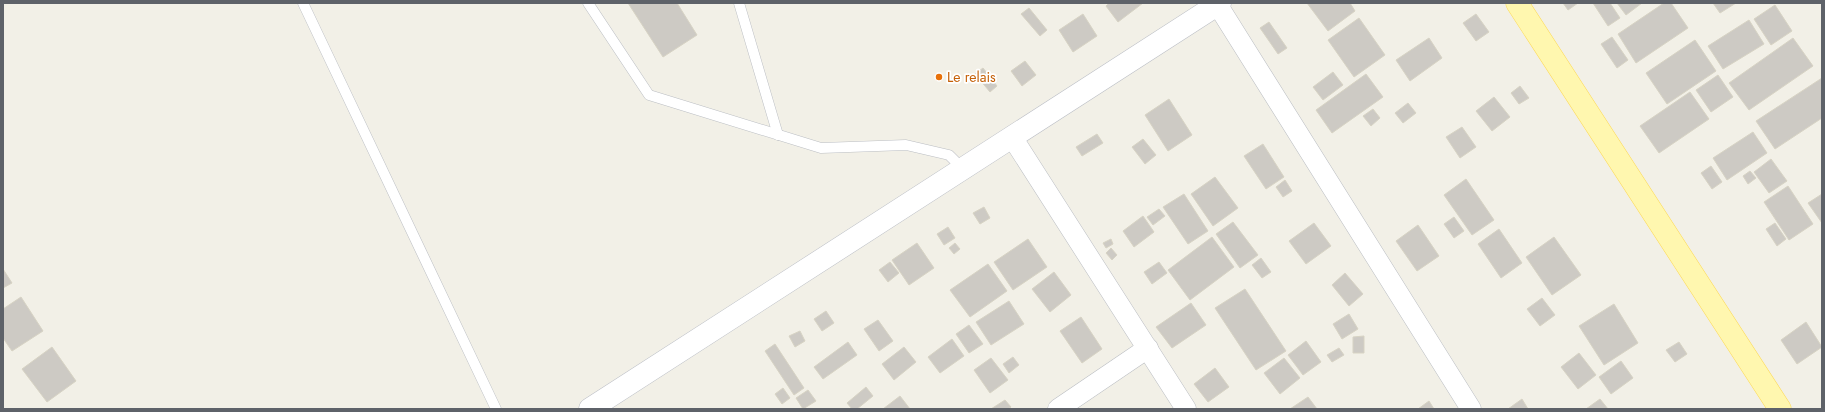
<svg xmlns="http://www.w3.org/2000/svg" width="1825" height="412" font-family="Jost,sans-serif">
  <rect width="100%" height="100%" fill="#f2f0e7"/>
  <g fill="#cdcac4" stroke="#d7d3c4">
    <polygon points="628,3 677,3 697,35 663,57"/>
    <polygon points="1109,3 1143,3 1118,22 1106,6"/>
    <polygon points="1307,3 1350,3 1355,11 1328,31"/>
    <polygon points="1563,3 1578,3 1568,10"/>
    <polygon points="1593,3 1610,3 1620,18 1608,26"/>
    <polygon points="1617,3 1642,3 1626,15"/>
    <polygon points="1664,3 1671,3 1688,28 1636,63 1618,34"/>
    <polygon points="1713,3 1736,3 1720,13"/>
    <polygon points="1775,5 1792,31 1771,45 1754,19"/>
    <polygon points="1029,8 1047,30 1040,36 1021,14"/>
    <polygon points="1083,14 1097,36 1073,52 1059,30"/>
    <polygon points="1476,14 1489,32 1476,41 1463,23"/>
    <polygon points="1359,18 1385,55 1354,77 1328,40"/>
    <polygon points="1749,20 1764,44 1723,69 1708,46"/>
    <polygon points="1269,22 1287,48 1278,54 1260,28"/>
    <polygon points="1612,37 1628,60 1617,68 1601,44"/>
    <polygon points="1429,38 1442,58 1410,81 1396,60"/>
    <polygon points="1793,38 1813,66 1749,110 1729,83"/>
    <polygon points="1695,40 1716,71 1667,104 1646,73"/>
    <polygon points="1025,61 1036,75 1022,86 1011,71"/>
    <polygon points="983,68 997,86 990,92 975,74"/>
    <polygon points="1333,72 1343,85 1323,100 1313,87"/>
    <polygon points="1366,74 1383,97 1332,133 1316,110"/>
    <polygon points="1718,75 1733,97 1711,112 1696,90"/>
    <polygon points="1822,78 1822,118 1775,149 1756,121"/>
    <polygon points="1520,86 1529,98 1519,104 1511,93"/>
    <polygon points="1690,92 1709,119 1659,153 1640,126"/>
    <polygon points="1494,97 1510,117 1492,131 1476,111"/>
    <polygon points="1169,99 1192,135 1168,151 1145,115"/>
    <polygon points="1408,103 1416,113 1403,123 1395,113"/>
    <polygon points="1373,109 1380,118 1371,126 1363,116"/>
    <polygon points="1462,127 1476,147 1460,158 1446,137"/>
    <polygon points="1753,132 1767,153 1727,180 1713,158"/>
    <polygon points="1097,134 1103,143 1082,156 1076,147"/>
    <polygon points="1143,139 1156,155 1145,164 1132,147"/>
    <polygon points="1263,144 1284,177 1266,189 1244,156"/>
    <polygon points="1771,159 1787,181 1769,193 1754,172"/>
    <polygon points="1711,166 1722,182 1712,189 1701,173"/>
    <polygon points="1750,171 1756,178 1748,184 1743,176"/>
    <polygon points="1215,177 1238,208 1213,226 1191,194"/>
    <polygon points="1466,179 1494,220 1472,235 1444,195"/>
    <polygon points="1285,180 1292,191 1283,197 1276,187"/>
    <polygon points="1788,186 1813,224 1789,240 1764,202"/>
    <polygon points="1184,194 1208,231 1188,244 1163,207"/>
    <polygon points="1822,194 1822,223 1808,203"/>
    <polygon points="984,207 990,218 980,224 973,213"/>
    <polygon points="1159,209 1165,216 1153,225 1147,217"/>
    <polygon points="1143,216 1154,232 1134,247 1123,231"/>
    <polygon points="1454,217 1464,231 1454,238 1444,224"/>
    <polygon points="1233,222 1258,255 1240,268 1216,234"/>
    <polygon points="1314,223 1331,246 1306,264 1289,241"/>
    <polygon points="1775,223 1786,239 1777,246 1766,229"/>
    <polygon points="1418,225 1439,256 1417,271 1396,241"/>
    <polygon points="948,227 955,238 944,245 937,234"/>
    <polygon points="1499,229 1522,263 1501,278 1478,244"/>
    <polygon points="1212,237 1234,267 1190,300 1168,270"/>
    <polygon points="1554,237 1581,275 1552,295 1526,257"/>
    <polygon points="1028,239 1047,267 1013,290 994,262"/>
    <polygon points="1111,239 1113,244 1106,248 1103,243"/>
    <polygon points="917,243 934,268 909,285 892,260"/>
    <polygon points="955,243 960,249 954,254 949,248"/>
    <polygon points="1111,248 1117,255 1112,260 1106,253"/>
    <polygon points="1261,258 1271,272 1262,278 1252,265"/>
    <polygon points="890,262 899,273 888,282 879,270"/>
    <polygon points="1159,262 1167,273 1152,284 1144,272"/>
    <polygon points="988,264 1007,291 970,317 950,290"/>
    <polygon points="3,269 12,283 3,288"/>
    <polygon points="1054,272 1071,295 1050,312 1032,289"/>
    <polygon points="1345,273 1363,294 1349,306 1332,285"/>
    <polygon points="1245,289 1286,351 1256,370 1215,308"/>
    <polygon points="21,297 43,331 12,351 3,338 3,309"/>
    <polygon points="1542,298 1555,315 1540,326 1527,309"/>
    <polygon points="1009,301 1024,324 991,345 976,322"/>
    <polygon points="1191,303 1206,325 1172,348 1156,327"/>
    <polygon points="1614,304 1638,343 1604,365 1579,326"/>
    <polygon points="826,311 834,323 822,331 814,319"/>
    <polygon points="1349,314 1358,329 1342,339 1333,324"/>
    <polygon points="1081,317 1102,349 1082,363 1060,331"/>
    <polygon points="878,320 893,341 879,351 864,329"/>
    <polygon points="1806,322 1822,347 1797,364 1781,340"/>
    <polygon points="969,325 983,344 969,353 956,334"/>
    <polygon points="800,331 805,341 795,347 789,336"/>
    <polygon points="1364,336 1364,353 1353,353 1353,337"/>
    <polygon points="952,339 964,356 940,373 928,357"/>
    <polygon points="1306,341 1321,362 1303,375 1288,355"/>
    <polygon points="848,342 857,355 823,379 814,367"/>
    <polygon points="1679,342 1687,354 1675,362 1666,350"/>
    <polygon points="775,344 804,388 794,395 765,351"/>
    <polygon points="52,347 76,381 47,402 22,369"/>
    <polygon points="904,347 916,362 894,380 882,364"/>
    <polygon points="1339,348 1344,355 1332,362 1327,355"/>
    <polygon points="1579,353 1596,375 1578,389 1561,367"/>
    <polygon points="1013,357 1019,365 1009,373 1003,364"/>
    <polygon points="991,358 1008,380 990,393 974,370"/>
    <polygon points="1284,358 1300,378 1280,394 1264,373"/>
    <polygon points="1621,361 1633,378 1611,394 1599,377"/>
    <polygon points="1215,368 1229,387 1208,402 1194,384"/>
    <polygon points="866,387 873,396 857,409 852,409 847,403"/>
    <polygon points="783,388 790,398 782,404 775,394"/>
    <polygon points="808,390 816,401 803,409 796,398"/>
    <polygon points="900,396 910,409 883,409"/>
    <polygon points="1308,397 1317,409 1290,409"/>
    <polygon points="1522,399 1528,409 1508,409"/>
    <polygon points="1600,399 1608,409 1586,409"/>
    <polygon points="1005,400 1011,407 1008,409 991,409"/>
    <polygon points="1429,401 1434,409 1418,409"/>
  </g>
  <g fill="none" stroke-linecap="round" stroke-linejoin="round">
    <defs>
      <g id="lane">
        <polyline points="303,3 496,409"/>
        <polyline points="588,3 649,95 821,148 906,145 949,155 964,170"/>
        <polyline points="739,3 778,135"/>
      </g>
      <g id="street">
        <polyline points="1217,4 1471,409"/>
        <polyline points="1012,137 1186,409"/>
        <polyline points="1058,409 1148,348"/>
      </g>
      <polyline id="secondary" points="590,409 1220,3"/>
      <polyline id="primary" points="1517,3 1780,409"/>
    </defs>
    <use href="#lane" stroke="#bbbec3" stroke-width="11"/>
    <use href="#street" stroke="#bbbec3" stroke-width="21"/>
    <use href="#secondary" stroke="#bcbfc6" stroke-width="23"/>
    <use href="#primary" stroke="#fed953" stroke-width="23"/>
    <use href="#lane" stroke="#fff" stroke-width="10"/>
    <use href="#street" stroke="#fff" stroke-width="20"/>
    <use href="#secondary" stroke="#fff" stroke-width="22"/>
    <use href="#primary" stroke="#fff7af" stroke-width="22"/>
  </g>
  <circle fill="#e8710a" stroke="#fff" stroke-width="1.5" cx="939" cy="77" r="4"/>
  <g text-anchor="middle" dominant-baseline="central" stroke-width="3.5" stroke-linejoin="round" paint-order="stroke">
    <g font-size="14" fill="#c56008" stroke="#fff" text-anchor="start">
      <text x="947" y="77">Le relais</text>
    </g>
  </g>
  <rect width="1825" height="412" fill="none" stroke="#5e6269" stroke-width="8"/>
</svg>
